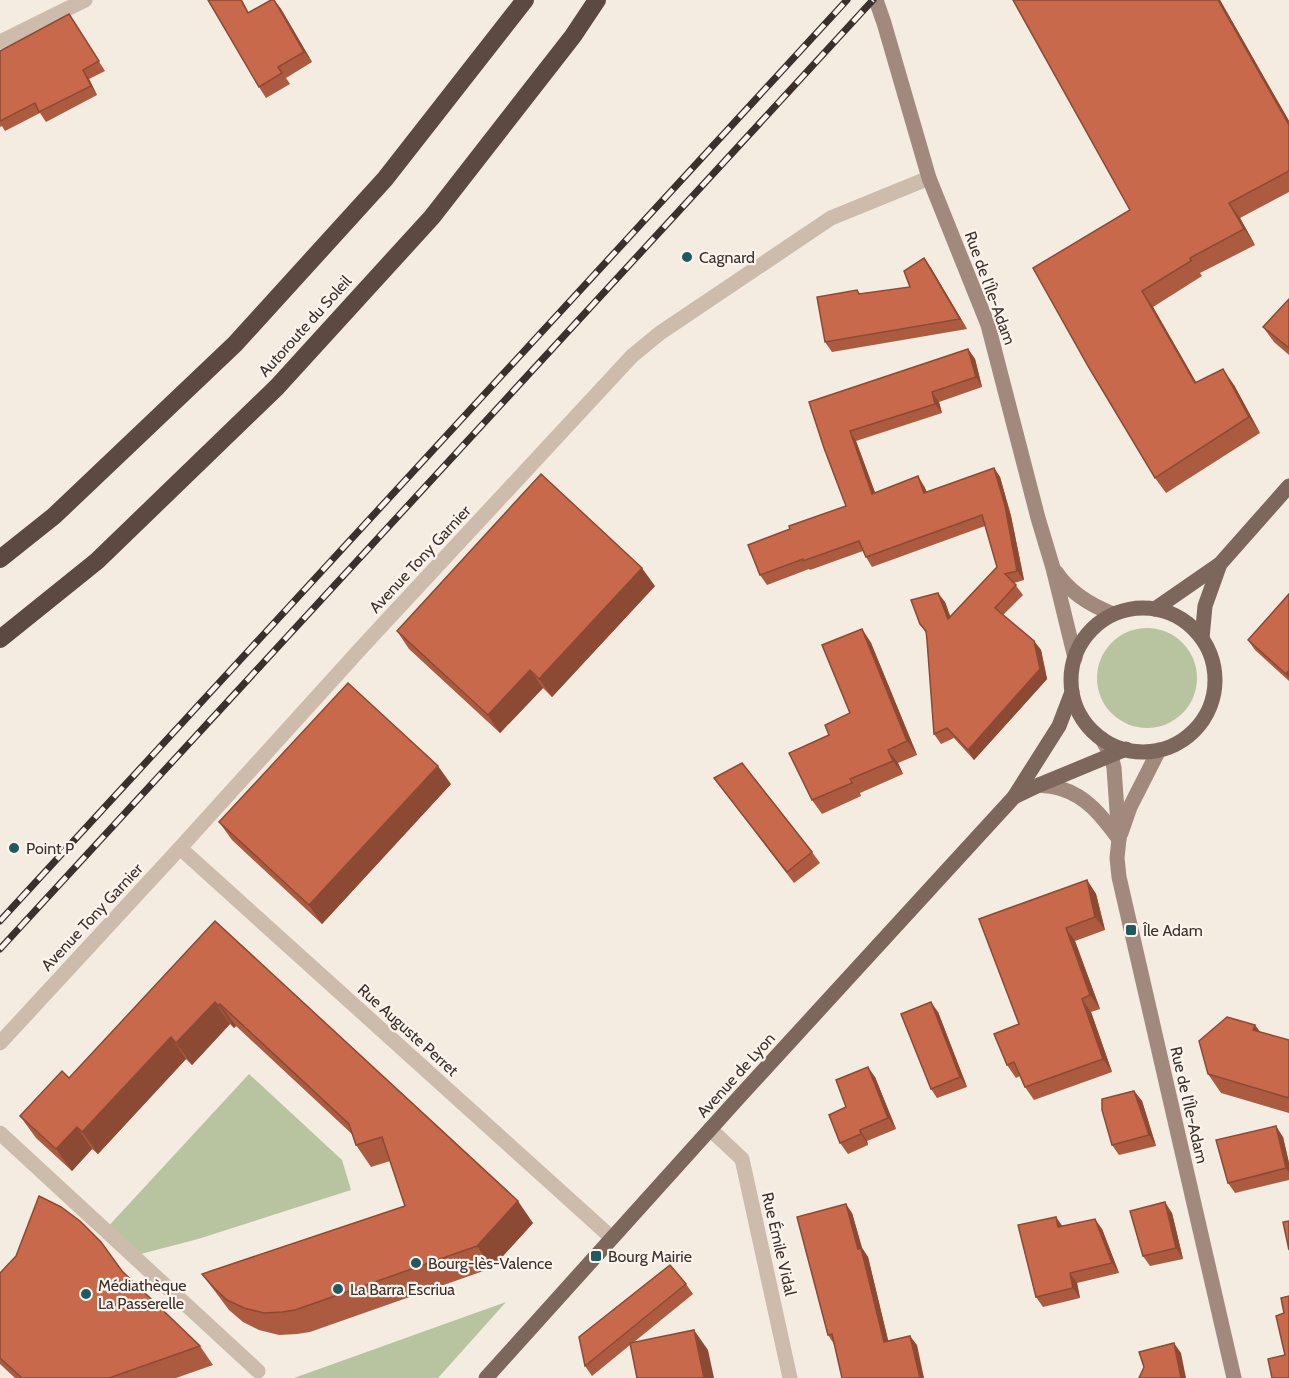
<svg xmlns="http://www.w3.org/2000/svg" width="1289" height="1378" font-family="Cabin,sans-serif">
  <rect width="100%" height="100%" fill="#f4ebe1"/>
  <g fill="#b8c4a0">
    <circle cx="1147" cy="678" r="50"/>
    <polygon points="249,1074 342,1160 351,1190 198,1239 133,1256 104,1231"/>
    <polygon points="506,1302 438,1378 294,1378"/>
  </g>
  <g fill="none" stroke-linecap="round" stroke-linejoin="round">
    <g stroke="#cdbbac" stroke-width="15">
      <polyline points="0,42 85,0"/>
      <polyline points="180,848 612,1238"/>
      <polyline points="0,1043 180,848 363,646 632,356 660,333 831,218 929,178"/>
      <polyline points="710,1129 742,1159 790,1378"/>
      <polyline points="0,1133 258,1371"/>
    </g>
    <g stroke="#a18a7d" stroke-width="15">
      <polyline points="876,0 884,23 929,178 988,325 1038,518 1053,568 1075,658"/>
      <path d="M1056,572c14,21 34,33 57,42"/>
      <polyline points="1102,739 1111,755 1114,768 1119,839 1117,858 1119,877 1234,1378"/>
      <path d="M1039,785c7,1 16,1 23,4 26,8 41,29 57,50"/>
      <polyline points="1121,833 1130,807 1159,750"/>
    </g>
    <g stroke="#7d675c" stroke-width="15">
      <circle cx="1143" cy="680" r="72"/>
      <polyline points="1155,609 1220,564 1289,486"/>
      <polyline points="1202,638 1205,606 1220,564"/>
      <polyline points="1014,797 1039,785 1126,749"/>
      <polyline points="486,1378 741,1095 1014,797 1059,726 1072,692"/>
    </g>
    <g stroke="#5c4a42" stroke-width="18">
      <polyline points="0,559 54,516 235,344 385,179 525,0"/>
      <polyline points="0,639 97,561 277,387 432,217 573,36 597,0"/>
    </g>
    <defs>
      <g id="rail">
        <polyline points="0,921 847,0"/>
        <polyline points="0,949 873,0"/>
      </g>
    </defs>
    <use href="#rail" stroke="#3b302b" stroke-width="7"/>
    <use href="#rail" stroke="#fbf5ee" stroke-width="4.5" stroke-dasharray="14" stroke-linecap="butt"/>
  </g>
  <g fill="#ac5a40">
    <polygon points="208,0 242,0 249,13 274,0 281,9 312,62 286,78 290,84 266,98 259,87"/>
    <polygon points="1013,0 1220,0 1289,121 1289,192 1240,218 1255,245 1200,273 1202,276 1153,307 1196,382 1234,385 1260,433 1166,493 1155,478 1130,210"/>
    <polygon points="69,14 105,71 89,79 97,95 46,122 40,113 5,131 2,126 0,127 0,51"/>
    <polygon points="924,258 931,268 967,329 832,352 825,342 857,290 860,294 910,287"/>
    <polygon points="1289,299 1289,355 1274,342 1263,327"/>
    <polygon points="968,349 975,359 982,387 939,402 942,413 856,441 875,493 924,486 927,492 994,468 1000,477 1011,516 1024,580 1014,583 1023,595 1003,615 1034,641 1041,650 1047,679 974,760 954,738 941,744 934,734 927,640 926,633 920,624 945,602 950,617 997,567 985,526 872,567 866,557 863,551 810,570 809,569 767,585 760,575 790,529 846,506 824,448"/>
    <polygon points="655,586 552,697 543,688 500,733 409,649 397,631"/>
    <polygon points="1289,594 1289,681 1255,650 1248,640"/>
    <polygon points="862,629 871,643 917,755 898,763 903,774 860,793 861,796 822,814 812,800 850,713"/>
    <polygon points="714,778 812,852 820,863 794,883"/>
    <polygon points="451,784 322,924 232,840 219,822"/>
    <polygon points="1087,880 1096,894 1105,930 1075,941 1100,1009 1091,1012 1112,1072 1034,1100 1025,1087 1020,1076 1016,1078 1007,1065 1019,1024"/>
    <polygon points="215,921 533,1223 492,1268 310,1332 297,1334 279,1335 259,1330 243,1322 229,1310 202,1274 405,1206 390,1161 371,1167 356,1145 353,1135 236,1026 234,1028 230,1024 192,1065 186,1059 98,1154 92,1149 72,1171 36,1138 20,1116 69,1078"/>
    <polygon points="938,1012 967,1087 937,1098 931,1089"/>
    <polygon points="1255,1025 1260,1032 1289,1040 1289,1113 1221,1093 1208,1074"/>
    <polygon points="875,1077 896,1129 867,1141 868,1145 848,1154 840,1143 846,1107"/>
    <polygon points="1134,1091 1142,1101 1156,1146 1119,1155 1112,1145"/>
    <polygon points="1283,1137 1289,1163 1289,1180 1235,1193 1228,1183"/>
    <polygon points="852,1213 862,1248 868,1257 888,1341 917,1345 834,1344 828,1335"/>
    <polygon points="1172,1213 1183,1259 1150,1266 1143,1256"/>
    <polygon points="1062,1226 1102,1229 1119,1273 1077,1283 1080,1298 1043,1307 1036,1297"/>
    <polygon points="122,1271 200,1346 213,1365 176,1378 15,1378 0,1364 0,1273"/>
    <polygon points="686,1284 693,1294 634,1342 708,1350 630,1345 592,1376 585,1366"/>
  </g>
  <g fill="#8c4a34">
    <polygon points="274,0 281,9 312,62 304,52"/>
    <polygon points="1218,0 1220,0 1289,121 1289,125"/>
    <polygon points="83,70 89,79 97,95 91,86"/>
    <polygon points="1229,203 1240,218 1255,245 1244,229"/>
    <polygon points="924,258 931,268 967,329 960,319"/>
    <polygon points="1142,291 1153,307 1205,398 1195,383"/>
    <polygon points="968,349 975,359 982,387 976,377"/>
    <polygon points="1223,369 1234,385 1260,433 1249,417"/>
    <polygon points="932,392 939,402 942,413 935,404"/>
    <polygon points="850,431 856,441 879,503 872,494"/>
    <polygon points="994,468 1000,477 1011,516 1024,580 1017,571"/>
    <polygon points="918,476 924,486 931,503 924,493"/>
    <polygon points="642,568 655,586 552,697 539,679"/>
    <polygon points="938,593 945,602 955,629 948,619"/>
    <polygon points="862,629 871,643 917,755 907,741"/>
    <polygon points="1034,641 1041,650 1047,679 974,760 968,750"/>
    <polygon points="530,670 543,688 500,733 488,715"/>
    <polygon points="1289,670 1289,679 1286,674"/>
    <polygon points="888,750 898,763 903,774 893,761"/>
    <polygon points="438,766 451,784 322,924 309,905"/>
    <polygon points="1087,880 1096,894 1105,930 1095,917"/>
    <polygon points="1066,928 1075,941 1100,1009 1090,995"/>
    <polygon points="1082,999 1091,1012 1112,1072 1103,1059"/>
    <polygon points="215,1002 230,1024 192,1065 176,1043"/>
    <polygon points="931,1002 938,1012 967,1087 960,1077"/>
    <polygon points="220,1004 236,1026 234,1028 219,1006"/>
    <polygon points="1255,1025 1268,1043 1253,1030"/>
    <polygon points="171,1037 186,1059 98,1154 82,1132"/>
    <polygon points="868,1067 875,1077 896,1129 888,1118"/>
    <polygon points="1134,1091 1142,1101 1156,1146 1149,1135"/>
    <polygon points="1276,1126 1283,1137 1289,1163 1289,1173 1286,1168"/>
    <polygon points="77,1127 92,1149 72,1171 56,1149"/>
    <polygon points="860,1130 867,1141 868,1145 861,1134"/>
    <polygon points="518,1201 533,1223 492,1268 477,1246"/>
    <polygon points="1165,1202 1172,1213 1183,1259 1176,1248"/>
    <polygon points="846,1204 852,1213 862,1248 868,1257 891,1352 884,1342 858,1249"/>
    <polygon points="1056,1217 1063,1227 1058,1227"/>
    <polygon points="1095,1219 1102,1229 1119,1273 1112,1263"/>
    <polygon points="1070,1273 1077,1283 1080,1298 1073,1288"/>
    <polygon points="694,1330 708,1350 714,1378 704,1378"/>
    <polygon points="910,1336 917,1345 924,1378 920,1378"/>
    <polygon points="1174,1343 1181,1353 1186,1378 1181,1378"/>
  </g>
  <g fill="#c8694b" stroke="#8c4a34" stroke-width="1.5">
    <polygon points="208,0 241,0 248,13 271,0 274,0 304,52 278,67 282,73 259,87"/>
    <polygon points="1013,0 1218,0 1289,125 1289,171 1229,203 1244,229 1190,258 1191,261 1142,291 1195,383 1223,369 1249,417 1155,478 1088,366 1033,268 1130,210"/>
    <polygon points="69,14 99,61 83,70 91,86 39,112 35,103 0,121 0,51"/>
    <polygon points="924,258 960,319 825,342 817,297 857,290 859,294 910,287 904,271"/>
    <polygon points="1289,299 1289,348 1263,327"/>
    <polygon points="968,349 976,377 932,392 935,404 850,431 872,494 918,476 924,493 994,468 1005,506 1017,571 1005,574 1016,585 995,608 1034,641 1040,669 968,750 947,728 934,734 927,640 926,631 920,624 911,600 938,593 948,619 997,567 982,515 866,557 859,541 803,561 803,559 760,575 748,545 790,529 789,526 846,506 824,448 809,402"/>
    <polygon points="541,474 642,568 539,679 530,670 488,715 397,631"/>
    <polygon points="1289,594 1289,670 1286,674 1248,640"/>
    <polygon points="862,629 907,741 888,750 893,761 850,779 852,783 812,800 789,753 829,735 825,725 850,713 822,645"/>
    <polygon points="348,683 438,766 309,905 219,822"/>
    <polygon points="742,763 812,852 787,872 714,778"/>
    <polygon points="1087,880 1095,917 1066,928 1090,995 1082,999 1103,1059 1025,1087 1014,1062 1007,1065 994,1034 1019,1024 979,919"/>
    <polygon points="215,921 518,1201 477,1246 295,1310 282,1312 264,1313 244,1308 227,1300 214,1288 202,1274 405,1206 382,1137 356,1145 349,1124 220,1004 219,1006 215,1002 176,1043 171,1037 82,1132 77,1127 56,1149 20,1116 62,1071 69,1078"/>
    <polygon points="931,1002 960,1077 931,1089 901,1014"/>
    <polygon points="1227,1017 1255,1025 1253,1030 1289,1040 1289,1098 1208,1074 1199,1041"/>
    <polygon points="868,1067 888,1118 860,1130 861,1134 840,1143 829,1115 846,1107 836,1080"/>
    <polygon points="1134,1091 1149,1135 1112,1145 1102,1110 1102,1099"/>
    <polygon points="1276,1126 1286,1168 1228,1183 1216,1140"/>
    <polygon points="39,1196 61,1207 80,1221 101,1242 122,1271 200,1346 109,1378 22,1378 0,1358 0,1273 16,1256"/>
    <polygon points="1165,1202 1176,1248 1143,1256 1130,1211"/>
    <polygon points="846,1204 858,1249 861,1248 884,1342 910,1336 920,1378 842,1378 832,1334 828,1335 797,1217"/>
    <polygon points="1056,1217 1058,1227 1095,1219 1112,1263 1070,1273 1073,1288 1036,1297 1018,1225"/>
    <polygon points="1289,1221 1289,1250 1283,1222"/>
    <polygon points="670,1265 686,1284 585,1366 579,1337"/>
    <polygon points="1289,1296 1289,1378 1272,1378 1268,1359 1285,1355 1276,1316 1284,1313 1281,1298"/>
    <polygon points="694,1330 704,1378 637,1378 630,1343"/>
    <polygon points="1174,1343 1181,1378 1139,1378 1144,1367 1139,1352"/>
  </g>
  <g fill="#1f5a5e" stroke="#fbf5ee" stroke-width="2">
    <circle cx="687" cy="257" r="6"/>
    <circle cx="14" cy="848" r="6"/>
    <rect x="1125" y="924" width="12" height="12" rx="3"/>
    <rect x="590" y="1250" width="12" height="12" rx="3"/>
    <circle cx="416" cy="1263" r="6"/>
    <circle cx="338" cy="1289" r="6"/>
    <circle cx="86" cy="1294" r="6"/>
  </g>
  <g text-anchor="middle" dominant-baseline="central" stroke-width="4.5" stroke-linejoin="round" paint-order="stroke">
    <g font-size="16" fill="#3b302b" stroke="#fbf5ee" text-anchor="start">
      <text x="699" y="257">Cagnard</text>
      <text x="26" y="848">Point P</text>
      <text x="1143" y="930">Île Adam</text>
      <text x="608" y="1256">Bourg Mairie</text>
      <text x="428" y="1263">Bourg-lès-Valence</text>
      <text x="98" y="1285">Médiathèque<tspan x="98" dy="18">La Passerelle</tspan></text>
      <text x="350" y="1289">La Barra Escriua</text>
    </g>
    <g font-size="16" fill="#3b302b" stroke="#fbf5ee">
      <text transform="translate(990 288) rotate(70)">Rue de l'Île-Adam</text>
      <text transform="translate(305 326) rotate(-48)">Autoroute du Soleil</text>
      <text transform="translate(420 559) rotate(-47)">Avenue Tony Garnier</text>
      <text transform="translate(92 917) rotate(-47)">Avenue Tony Garnier</text>
      <text transform="translate(408 1030) rotate(42)">Rue Auguste Perret</text>
      <text transform="translate(736 1075) rotate(-48)">Avenue de Lyon</text>
      <text transform="translate(1189 1105) rotate(77)">Rue de l'Île-Adam</text>
      <text transform="translate(779 1244) rotate(77)">Rue Émile Vidal</text>
    </g>
  </g>
</svg>
